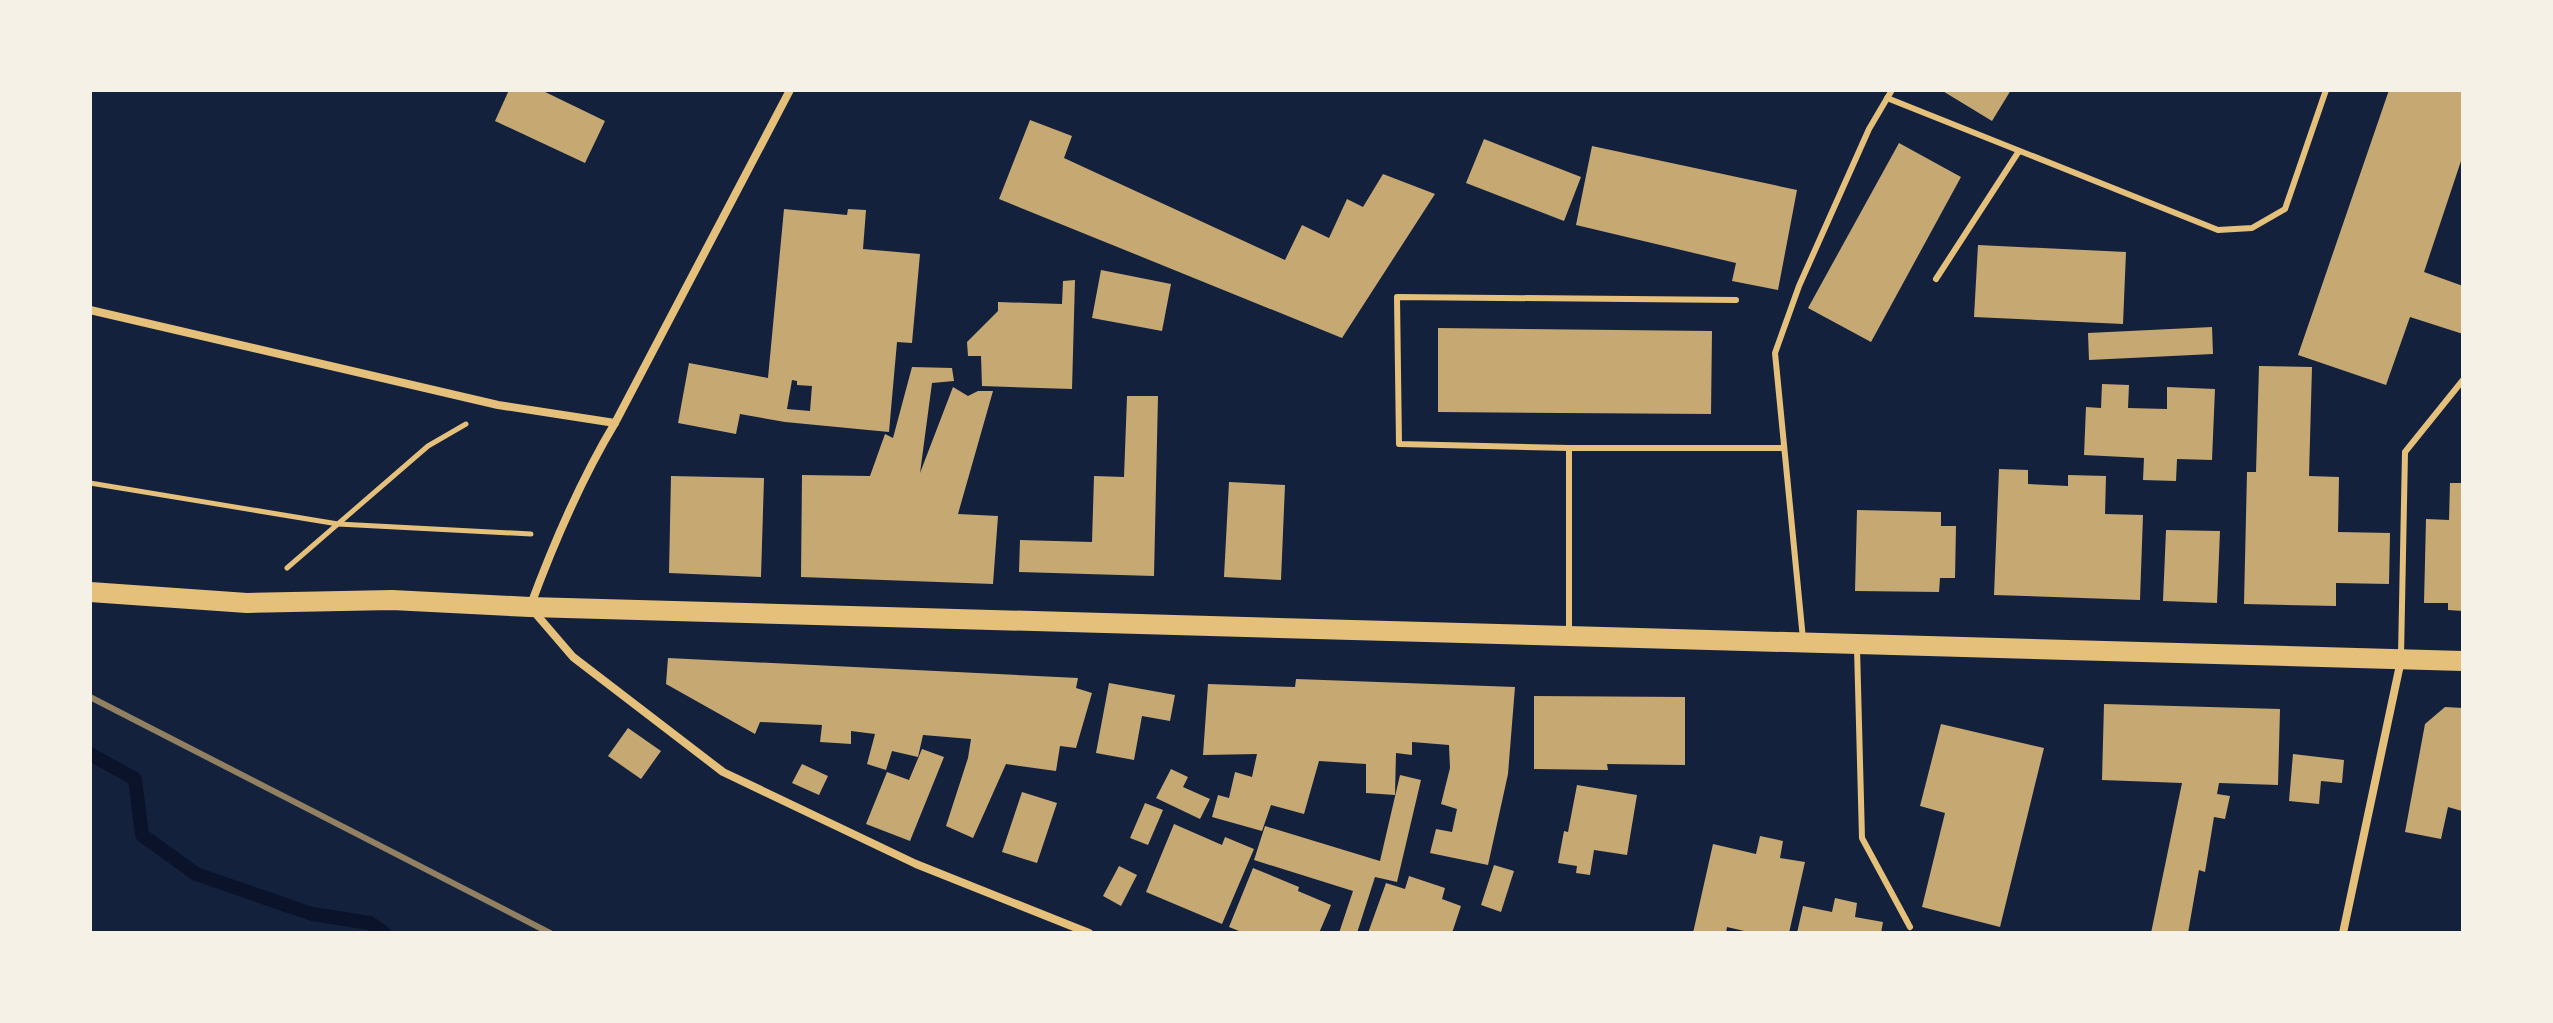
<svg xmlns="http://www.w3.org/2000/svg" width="2553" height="1023" font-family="Overpass,sans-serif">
  <rect width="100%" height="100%" fill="#14213d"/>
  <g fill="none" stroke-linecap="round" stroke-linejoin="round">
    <polyline stroke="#0b132b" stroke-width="14" points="90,754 135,779 142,835 196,874 312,914 370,923 384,933"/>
  </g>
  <g fill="#c6a872" fill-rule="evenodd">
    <polygon points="509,90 541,90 605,121 585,163 495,121"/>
    <polygon points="1941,90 2011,90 1992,121"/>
    <polygon points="2389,90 2463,90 2463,155 2424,272 2463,286 2463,334 2410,317 2386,385 2298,355"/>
    <polygon points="1030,120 1072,136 1064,158 1285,260 1302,225 1329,238 1347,199 1363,207 1383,174 1435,194 1342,338 999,199"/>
    <polygon points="1484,139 1581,177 1564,221 1466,183"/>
    <polygon points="1899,143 1961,177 1871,342 1808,308"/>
    <polygon points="1592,146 1797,190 1778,290 1732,281 1736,263 1576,225"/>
    <path d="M784,209l63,6 1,-6 18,1 -3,39 57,5 -8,89 -15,-1 -8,90 -104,-10 -45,-8 -4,20 -58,-11 11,-60 79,15zM792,380l5,1v4l15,1 -2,25 -23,-2z"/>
    <polygon points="1978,245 2126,252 2123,324 1974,317"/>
    <polygon points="1101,270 1171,284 1162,331 1092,318"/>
    <polygon points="1075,280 1072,389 982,386 981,356 968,356 967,342 998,311 998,302 1062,304 1063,281"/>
    <polygon points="2212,327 2213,354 2089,360 2088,333"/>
    <polygon points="1438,328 1712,331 1711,414 1438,412"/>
    <polygon points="2259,366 2312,367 2309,476 2339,477 2338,532 2390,533 2389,584 2336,583 2336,606 2244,604 2247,472 2256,472"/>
    <polygon points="912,367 952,368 954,381 932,383 920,473 953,387 968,396 978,391 993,391 958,514 998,516 993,584 801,577 802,475 870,476 885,434 893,438"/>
    <polygon points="2102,384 2129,385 2128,408 2167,409 2167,387 2215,389 2212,460 2177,459 2176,481 2143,480 2144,458 2084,455 2086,407 2101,408"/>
    <polygon points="1127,396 1158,396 1154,576 1019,572 1020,540 1092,542 1094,476 1124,477"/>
    <polygon points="1999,469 2028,470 2028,484 2068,486 2068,475 2106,476 2105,514 2143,515 2140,600 1994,595"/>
    <polygon points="671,476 764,478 761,577 669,573"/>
    <polygon points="1229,482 1285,485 1281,580 1224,577"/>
    <polygon points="2450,483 2463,483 2463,611 2448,610 2448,603 2424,603 2426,519 2449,520"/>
    <polygon points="1857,510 1941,512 1941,526 1956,526 1955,578 1940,578 1939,592 1855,591"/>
    <polygon points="2166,530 2220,531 2217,603 2163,601"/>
    <polygon points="668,658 1078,678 1076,688 1092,693 1076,748 1060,746 1056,771 1006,764 973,838 946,826 968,758 971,739 923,735 918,757 892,751 886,770 867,764 875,734 851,731 851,744 820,742 822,725 760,722 755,734 666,684"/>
    <polygon points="1296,679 1515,687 1508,774 1488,865 1430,853 1436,829 1452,832 1457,809 1441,804 1450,768 1449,745 1412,742 1412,755 1396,753 1395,795 1366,793 1366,764 1319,761 1304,814 1271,805 1262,831 1212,817 1218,795 1229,798 1235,772 1252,777 1257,754 1203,755 1208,684 1295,687"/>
    <polygon points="1109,683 1175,695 1170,721 1142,716 1134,760 1096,753"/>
    <polygon points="1534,696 1685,697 1685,765 1607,764 1608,770 1534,769"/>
    <polygon points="2104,704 2280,709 2278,785 2219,783 2217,794 2230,796 2225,819 2214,817 2205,872 2199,870 2188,933 2151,933 2182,783 2102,780"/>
    <polygon points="2445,707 2463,708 2463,805 2462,811 2448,807 2441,839 2405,832 2425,724"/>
    <polygon points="1941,724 2044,748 2000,927 1922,907 1945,813 1920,806"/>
    <polygon points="628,728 661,751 641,779 608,756"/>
    <polygon points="922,749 944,757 910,841 866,824 887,772 909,780"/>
    <polygon points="2293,754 2344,760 2342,783 2321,781 2319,804 2289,801"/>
    <polygon points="802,764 828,776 819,795 792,783"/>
    <polygon points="1171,769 1188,777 1183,787 1210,799 1200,819 1156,798"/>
    <polygon points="1400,775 1421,780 1397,882 1375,877 1357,933 1339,933 1353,891 1254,860 1265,826 1380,861"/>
    <polygon points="1577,785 1637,795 1627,855 1594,850 1590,875 1576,873 1577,866 1558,863 1564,831 1568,832"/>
    <polygon points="1022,792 1057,803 1037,863 1002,852"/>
    <polygon points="1145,803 1163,810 1148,845 1130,838"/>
    <polygon points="1174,824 1222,845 1225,837 1254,849 1222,924 1146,892"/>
    <polygon points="1760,836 1783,841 1780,858 1805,862 1789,933 1753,933 1727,927 1726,933 1693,933 1713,844 1756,854"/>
    <polygon points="1494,865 1514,871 1501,912 1481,905"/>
    <polygon points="1119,866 1137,875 1121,906 1103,896"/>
    <polygon points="1253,868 1299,887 1298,891 1331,905 1319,933 1244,933 1229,927"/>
    <polygon points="1409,876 1445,888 1442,899 1461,906 1452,933 1368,933 1386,883 1405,889"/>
    <polygon points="1835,898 1857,903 1855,917 1883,922 1881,933 1797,933 1803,906 1832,912"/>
  </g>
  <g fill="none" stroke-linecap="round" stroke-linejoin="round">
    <g stroke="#e5c07b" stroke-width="5">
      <polyline points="90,483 338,524 531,534"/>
      <polyline points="287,568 428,446 466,424"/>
    </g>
    <g stroke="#e5c07b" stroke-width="6">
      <polyline points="1887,98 2218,230 2252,228 2285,209 2326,90"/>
      <polyline points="1936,279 2019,151"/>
      <polyline points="1569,448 1784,448"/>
      <polyline points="1569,632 1569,448 1399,444 1397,297 1736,300"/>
      <polyline points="1803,639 1775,353 1799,286 1869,129 1892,90"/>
      <polyline points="1857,648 1862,838 1910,927"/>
      <polyline points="2401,656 2405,452 2463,380"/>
    </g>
    <g stroke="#e5c07b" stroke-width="8">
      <path d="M790,90l-175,333c-35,58 -61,119 -85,184l43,50 150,115 193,92 173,69"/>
      <polyline points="90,310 498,405 615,423"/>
      <polyline points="2343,933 2401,660"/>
    </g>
    <polyline stroke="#e5c07b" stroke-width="20" points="90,592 247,603 392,600 530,607 2463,661"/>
    <polyline stroke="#918062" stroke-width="6" points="90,697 550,933"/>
  </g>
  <rect width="2553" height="1023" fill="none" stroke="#f6f1e7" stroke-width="184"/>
</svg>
